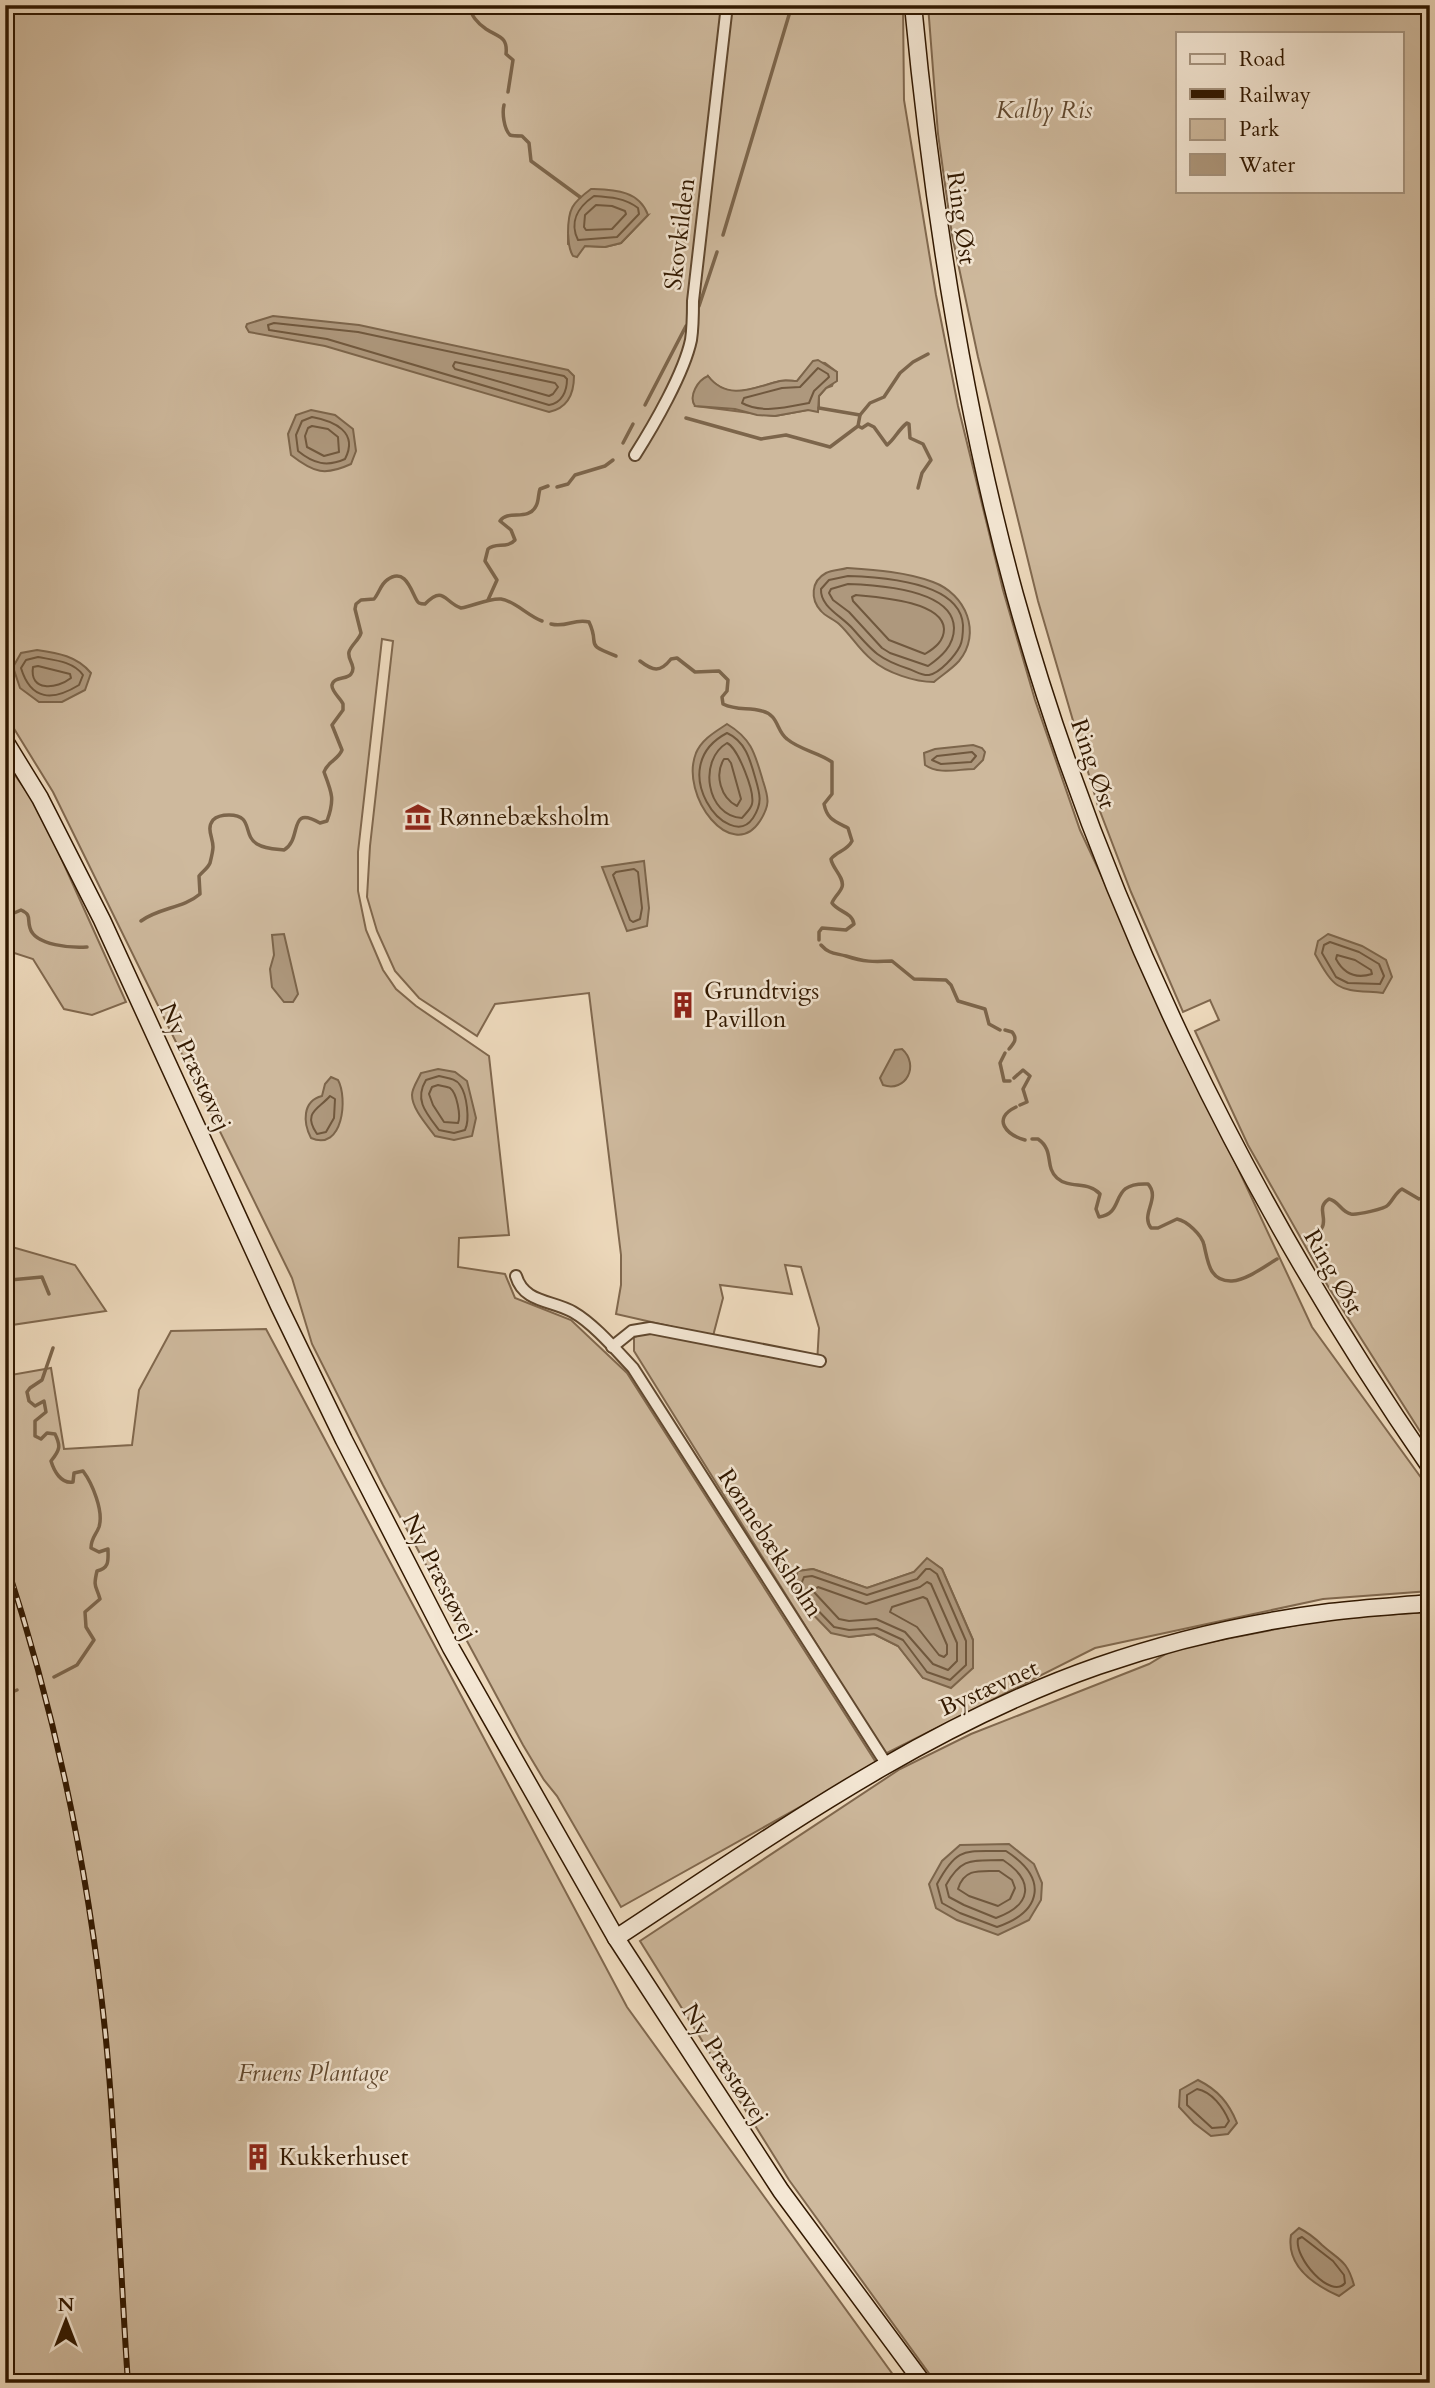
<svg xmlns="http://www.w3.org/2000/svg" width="1435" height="2388" font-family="Cardo,serif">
  <rect width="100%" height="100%" fill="#eedabd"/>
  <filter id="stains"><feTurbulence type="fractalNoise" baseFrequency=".00286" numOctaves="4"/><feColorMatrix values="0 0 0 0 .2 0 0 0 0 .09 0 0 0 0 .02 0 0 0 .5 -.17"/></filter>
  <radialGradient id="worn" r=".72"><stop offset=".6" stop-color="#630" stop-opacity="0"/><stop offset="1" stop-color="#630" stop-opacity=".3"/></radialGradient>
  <g fill="#ceb99d" stroke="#80684e" stroke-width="2" fill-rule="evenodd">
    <path d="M5,5h717l-32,352 42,-352h171l1,95 32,195 22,111 45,184 32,110 45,130 232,497 118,163v101l-107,8 -228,49 -210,106 -251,-403v-14l15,-5 168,32 2,-36 -18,-61 -16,-2 7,29 -72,-9 3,13 -10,38 -97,-22 5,-29v-30l-32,-262 -94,11 -18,32 -58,-38 -24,-27 -18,-40 -10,-34 3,-51 23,-205 -11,-2 -24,213v39l8,39 17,40 13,19 20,17 73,50 20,179 -50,3 -1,29 47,7 10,24 56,22 56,53 250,391 -256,143 -64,-111 -13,-16 -21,-35 -140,-260 -71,-141 -20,-66 -239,-486 -48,-78zM648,215l-27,28 -16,4 -20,-1 -4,3 -13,-5v-9zM813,362l12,1 12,9 -5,14 -6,2 -7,8v12l-44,8 -80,-10 13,-30c21,27 47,11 72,5 5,-1 12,0 17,0zM927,1559l15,10 31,71v28l-50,10 -25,-32 -24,-12 -25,3 -51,-66 15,-2 54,19 47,-16z"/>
    <path d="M928,5h502v1442l-101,-159 -81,-143 -53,-114 24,-11 -9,-20 -27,12 -52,-120 -33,-86 -60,-205 -60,-244 -26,-122 -14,-101zM1178,33h224v158h-224z"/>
    <polygon points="5,761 39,809 126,1002 92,1015 64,1009 33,959 5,950"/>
    <polygon points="5,1245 75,1265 106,1311 5,1326"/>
    <polygon points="266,1329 627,2007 899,2383 5,2383 5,1376 51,1368 64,1449 132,1445 139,1390 171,1331"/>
    <polygon points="1430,1612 1430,2383 936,2383 789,2180 640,1941 900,1769 971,1734 1149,1664 1174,1649 1333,1618"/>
  </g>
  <g fill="#ae987d" stroke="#7c654b" stroke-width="2">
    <path d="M591,189c23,1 48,1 57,26l-27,28 -16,4 -20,-1 -8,11 -4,-1c-5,-8 -4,-14 -5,-23 0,-24 4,-30 23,-44z"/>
    <path d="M273,316l86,9 209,45 6,6c0,18 -6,32 -25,36l-224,-66 -76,-14 -3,-5 1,-3z"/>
    <path d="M818,360l19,12v9l-11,7 -7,8 -1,16 -10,-2 -33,6 -18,-1 -22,-6 -40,-3c-7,-10 3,-26 13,-30 20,26 47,11 72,5 5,-1 12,0 17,0l16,-20z"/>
    <path d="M311,410l24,5 18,14 3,22 -5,13c-26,12 -37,9 -60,-9l-3,-21 8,-19z"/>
    <path d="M847,568c29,2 59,4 86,14 33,12 49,51 26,79 -7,8 -17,14 -25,21 -19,0 -47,-9 -62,-22 -13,-10 -21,-25 -33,-36 -6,-5 -14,-8 -18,-13 -11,-12 -10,-30 5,-38 6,-3 15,-3 21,-5z"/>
    <path d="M37,650c21,3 40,6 54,23l-6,17 -23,12h-23l-19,-14 -7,-21 8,-14z"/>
    <path d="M727,724c25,15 28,30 36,57 6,18 7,24 -3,40 -28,43 -81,-25 -64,-68 6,-14 19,-21 31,-29z"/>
    <path d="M973,745l9,3 3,4 -2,8 -9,9c-16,0 -35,6 -49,-4l-1,-12 11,-4z"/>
    <polygon points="644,861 649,908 647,926 627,931 602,867"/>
    <polygon points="284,934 298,994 293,1002 284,1002 272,987 270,969 274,955 272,935"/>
    <path d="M1328,934l34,12 24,14 6,17 -9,16c-44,-4 -46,1 -68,-39l3,-13z"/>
    <path d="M902,1049c18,16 4,44 -19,36l-3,-7 15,-28z"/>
    <path d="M438,1069l17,3 12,9 9,37 -4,18 -18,4 -19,-4c-8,-11 -23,-27 -23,-41 0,-7 6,-15 9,-22z"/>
    <path d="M331,1077l7,3c10,18 5,72 -27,58 -8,-15 -9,-37 11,-42l3,-12z"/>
    <polygon points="927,1558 942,1569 973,1640 973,1668 951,1688 923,1678 898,1646 874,1634 849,1637 831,1633 800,1601 794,1582 798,1571 813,1569 867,1588 914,1572"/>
    <polygon points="1009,1844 1034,1864 1042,1883 1041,1900 1029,1920 998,1935 957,1920 936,1908 929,1884 942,1861 960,1845"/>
    <path d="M1198,2080c20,10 31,23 39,43l-9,11 -17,2 -17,-13 -15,-16 1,-17z"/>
    <path d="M1299,2228c10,5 16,10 23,17 18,16 25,15 32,40l-15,11c-25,-11 -53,-30 -48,-61z"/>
  </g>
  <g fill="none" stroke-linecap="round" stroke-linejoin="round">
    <g stroke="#70583e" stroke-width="2">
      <path d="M594,196c16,1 31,2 44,12l1,6 -22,23 -39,3c-9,-18 0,-33 16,-44z"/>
      <polygon points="596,205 612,206 625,211 626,214 612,229 586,230 584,227 585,215"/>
      <path d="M274,323l84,9 206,44 3,3c0,12 -5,24 -18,26l-222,-66 -58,-9 -1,-5z"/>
      <polygon points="455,362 555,383 558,387 553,394 549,396 455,369 453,366"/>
      <path d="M818,368l10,6 1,3 -15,14 -5,12c-21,4 -47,11 -67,0l2,-5 38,-10 18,-1z"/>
      <path d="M312,417c22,4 47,15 33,42 -18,8 -31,5 -47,-8l-2,-16 6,-14z"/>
      <polygon points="312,426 328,429 338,437 339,452 324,456 307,447 305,436 308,428"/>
      <path d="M848,576c32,1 112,5 115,49 0,7 0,15 -3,21 -5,10 -20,27 -31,29 -6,1 -14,-4 -20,-6 -30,-10 -36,-17 -56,-40 -11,-13 -33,-22 -32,-40l8,-9z"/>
      <path d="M848,584c28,1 105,5 106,44 0,18 -13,29 -26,38l-38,-13 -8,-5 -33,-36 -16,-12 -4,-7 2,-4z"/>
      <path d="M856,595c21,2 87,6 88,34 0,12 -9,19 -19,25l-36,-14 -36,-39 -1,-4z"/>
      <path d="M38,657c15,3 35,4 45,18l-4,10c-26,16 -48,16 -58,-17l5,-8z"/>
      <path d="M38,666l32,8 1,4c-14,11 -42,14 -38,-11z"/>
      <path d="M727,733c18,8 23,26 28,44 5,17 8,26 -2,41 -24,36 -91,-51 -26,-85z"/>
      <path d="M727,743c11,5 28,49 25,61 -1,5 -7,10 -10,14 -36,-2 -44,-58 -15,-75z"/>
      <polygon points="972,752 976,756 971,762 941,764 932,760 937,756"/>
      <path d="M724,759h4l3,4 10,36 -4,7c-16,-8 -23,-31 -13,-47z"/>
      <polygon points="634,869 638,872 642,908 640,919 633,922 630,920 613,875 616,872"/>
      <polygon points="1330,942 1359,952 1379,964 1384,976 1380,984 1348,983 1336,977 1322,953 1324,945"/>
      <path d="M1337,955l18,5 16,10 1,4c-16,5 -28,0 -36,-15z"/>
      <path d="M439,1076c7,2 17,2 21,9 7,10 10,35 5,45l-11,3 -15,-3c-13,-17 -25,-30 -13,-50z"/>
      <path d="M438,1085c3,1 10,2 12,3 7,5 11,28 8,35l-14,-1 -11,-17 -4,-11 3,-7z"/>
      <path d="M330,1096l5,3 -1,19 -8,14 -9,2c-15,-22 2,-25 13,-38z"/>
      <polygon points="926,1569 930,1569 937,1574 966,1641 966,1665 950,1680 927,1672 903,1640 877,1628 849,1630 834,1627 806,1598 802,1582 804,1577 812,1576 867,1595 917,1579"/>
      <polygon points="927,1582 931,1584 957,1643 957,1661 948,1670 933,1664 905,1632 876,1619 849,1621 839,1619 813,1591 818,1587 866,1604 920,1587"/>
      <polygon points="923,1597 927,1599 947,1645 947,1654 944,1657 939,1655 917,1627 890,1612 892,1607"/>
      <path d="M1006,1851c42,27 37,60 -9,76l-37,-14 -18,-10 -5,-19c21,-39 28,-32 69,-33z"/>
      <path d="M1003,1860c32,21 29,45 -7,58l-32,-13 -15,-8 -3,-12c16,-29 27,-24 57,-25z"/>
      <path d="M999,1871l13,9 3,8 -5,11 -12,7 -29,-10 -11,-7c6,-21 22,-18 41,-18z"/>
      <path d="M1197,2089c15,3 26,18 32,32l-4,6 -13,1 -25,-23v-10z"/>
      <path d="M1302,2237l31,24 11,14 1,8c-14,17 -51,-25 -47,-44z"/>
    </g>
    <g stroke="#7c654b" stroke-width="3.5">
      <path d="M468,5c4,11 8,17 18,24 12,8 22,7 20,25l7,6 -5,32"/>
      <path d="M504,105c-2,8 0,24 6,30 3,1 9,1 12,1l7,7 2,18 49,36"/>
      <polyline points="723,235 792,5"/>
      <polyline points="699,306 717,252"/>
      <polyline points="645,405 686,326"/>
      <polyline points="819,408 860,415"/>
      <polyline points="686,418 761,439 786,435 830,447 858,426 860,415 870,403 884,397 900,373 913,362 928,354"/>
      <path d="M858,426l4,2 6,-4 6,3 13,18c8,-6 11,-15 20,-22l2,1 1,14 13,6 8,16 -9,13 -4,15"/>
      <polyline points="623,443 633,424"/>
      <polyline points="557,487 568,484 575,475 605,466 613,460"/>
      <path d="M488,600l9,-20 -12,-19 3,-12c8,-7 19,0 27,-9l-4,-10 -11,-9c8,-12 28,1 36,-15 3,-5 2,-12 4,-17l8,-3"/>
      <path d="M551,624c16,4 23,-6 38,-2 12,25 -7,21 27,34"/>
      <path d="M640,661c13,10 20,12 31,-2l6,-1 18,14 24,-1 9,9 -1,11 -5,6 1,7c14,7 25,3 39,7 17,4 14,20 25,28 13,11 31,13 45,23v32l-8,10c3,15 10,17 24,24l4,13c-5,10 -15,10 -21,18 1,9 14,19 11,28 -2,6 -8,10 -10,16 6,9 20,9 22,21l-8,6 -24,-2 -3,4v8"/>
      <path d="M5,917l16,-7c11,5 6,9 9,18 5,18 43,20 57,19"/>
      <path d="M141,921c17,-13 43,-13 59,-27l-1,-18c4,-5 9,-8 11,-13 1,-4 3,-12 3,-16 0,-10 -7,-18 0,-27 4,-4 11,-5 16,-5 25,0 13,20 28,29 8,5 17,5 27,6 19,-11 3,-46 36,-27l7,-2c8,-22 5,-28 -3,-49 4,-11 14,-12 18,-22l-10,-25 11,-15v-6c-2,-5 -12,-13 -11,-19 2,-9 15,-5 19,-11 6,-8 -4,-14 -2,-22 2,-7 10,-12 12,-19l-6,-24 1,-5 5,-4 13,-1c5,-6 7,-15 13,-19 21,-16 26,20 32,23 2,1 4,1 6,1 19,-19 19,-2 36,4 13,-2 27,-10 40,-9 14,2 27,17 41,22"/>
      <path d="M821,945c8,9 14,8 25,11 18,6 27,6 46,5l22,18 32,1 5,5 7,16 27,8 4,15 11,6"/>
      <path d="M1005,1030l7,2c6,7 2,11 -3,17"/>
      <polyline points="1005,1053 1000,1063 1004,1081 1010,1081"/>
      <polyline points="1014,1078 1023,1070 1030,1076 1023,1089 1027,1102 1020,1105"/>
      <path d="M1016,1107c-25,12 -9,28 9,33"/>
      <path d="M1032,1139h6c17,12 6,27 19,39 12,11 32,3 43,16l-4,15 3,8c28,-4 8,-35 49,-33 13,14 -8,30 3,44h7l19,-9c10,2 25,16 27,26 4,16 5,37 28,36 15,-1 33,-15 45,-22"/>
      <path d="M1308,1240c31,-17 3,-29 21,-41 10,2 12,13 22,15 6,1 34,-5 37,-9 6,-6 7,-12 14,-16l17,10 5,-2 6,-16"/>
      <polyline points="5,1278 10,1280 42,1277 49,1294"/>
      <path d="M53,1348l-11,32 -12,8 -3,4 2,9 6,5 9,-5 2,11 -11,9v15l6,3 6,-6 8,1c6,12 5,16 -4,27 3,10 10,23 22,21l1,-9 9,-2c9,12 21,40 16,56 -3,8 -8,11 -8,21l8,4 9,-3c0,11 2,19 -11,22 -4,17 -1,14 3,28l-15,13 1,15 8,13 -17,25 -23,12"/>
      <polyline points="5,1695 17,1690"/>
    </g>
    <defs>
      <g id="street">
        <path d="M635,455c19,-30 49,-82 56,-115 2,-13 2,-26 2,-39l34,-296"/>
        <path d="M516,1276c8,27 36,24 57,36 21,12 43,38 60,56l254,397"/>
        <polyline points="612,1347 632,1331 650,1328 820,1361"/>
      </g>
      <g id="secondary">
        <path d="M913,5c19,199 49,397 102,590 86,310 233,608 415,872"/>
        <polyline points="5,741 40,798 102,920 279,1306 344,1440 451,1648 616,1938 781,2191 923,2383"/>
        <path d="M616,1938c154,-101 307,-211 482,-272 75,-26 154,-44 232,-54 33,-4 66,-6 100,-9"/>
      </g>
    </defs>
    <use href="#street" stroke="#60482f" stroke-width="14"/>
    <use href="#secondary" stroke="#311800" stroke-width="19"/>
    <use href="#street" stroke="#f4e7d4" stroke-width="10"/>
    <use href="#secondary" stroke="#f4e7d4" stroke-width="16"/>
    <defs>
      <path id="rail" d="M5,1560c51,155 85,318 101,480 11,114 14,229 22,343"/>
    </defs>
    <use href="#rail" stroke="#311800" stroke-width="6"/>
    <use href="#rail" stroke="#f4e7d4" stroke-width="3.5" stroke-dasharray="10" stroke-linecap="butt"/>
  </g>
  <defs>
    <symbol id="museum-bare" viewBox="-9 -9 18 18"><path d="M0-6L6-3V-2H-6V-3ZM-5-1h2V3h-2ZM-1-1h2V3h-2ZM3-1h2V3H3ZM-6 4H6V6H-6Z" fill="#8f2418" stroke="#f4e7d4" stroke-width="2.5" paint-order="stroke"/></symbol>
    <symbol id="building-bare" viewBox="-9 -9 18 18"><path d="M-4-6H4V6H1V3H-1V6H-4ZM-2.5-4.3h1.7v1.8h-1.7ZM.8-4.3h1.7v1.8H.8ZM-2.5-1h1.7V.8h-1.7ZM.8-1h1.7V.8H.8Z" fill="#8f2418" stroke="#f4e7d4" stroke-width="2.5" paint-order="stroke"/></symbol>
  </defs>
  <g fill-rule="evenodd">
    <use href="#museum-bare" x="399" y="798" width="38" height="38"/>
    <use href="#building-bare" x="664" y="986" width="38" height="38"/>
    <use href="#building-bare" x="239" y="2138" width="38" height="38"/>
  </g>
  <g text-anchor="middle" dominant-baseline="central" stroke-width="5" stroke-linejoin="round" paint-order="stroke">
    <g font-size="24" font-style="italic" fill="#60482f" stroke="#f4e7d4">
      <text x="1044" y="110">Kalby Ris</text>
      <text x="313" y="2073">Fruens Plantage</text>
    </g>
    <g font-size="24" fill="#311800" stroke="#f4e7d4">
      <text transform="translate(961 218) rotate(82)">Ring Øst</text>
      <text transform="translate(680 234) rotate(-83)">Skovkilden</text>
      <text transform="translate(1093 764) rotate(71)">Ring Øst</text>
      <text transform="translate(195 1067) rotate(65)">Ny Præstøvej</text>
      <text transform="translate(1333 1272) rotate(60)">Ring Øst</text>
      <text transform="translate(770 1543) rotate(57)">Rønnebæksholm</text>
      <text transform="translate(440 1577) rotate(63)">Ny Præstøvej</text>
      <text transform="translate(989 1688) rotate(-24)">Bystævnet</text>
      <text transform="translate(725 2064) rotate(57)">Ny Præstøvej</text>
    </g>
    <g font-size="24" fill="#311800" stroke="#f4e7d4" text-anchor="start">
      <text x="439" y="817">Rønnebæksholm</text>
      <text x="704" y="991">Grundtvigs<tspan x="704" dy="28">Pavillon</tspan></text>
      <text x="279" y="2157">Kukkerhuset</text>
    </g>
  </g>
  <rect width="1435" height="2388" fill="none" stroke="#eedabd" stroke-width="28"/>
  <rect x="7" y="7" width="1421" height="2374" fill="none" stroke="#311800" stroke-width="3.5"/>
  <rect x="14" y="14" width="1407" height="2360" fill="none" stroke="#311800" stroke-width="2"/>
  <rect x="1176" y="32" width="228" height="161" fill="#f4e7d4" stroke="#a6947f" stroke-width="2"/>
  <rect x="1190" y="54" width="35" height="10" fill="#f4e7d4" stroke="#a6947f" stroke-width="2"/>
  <text x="1239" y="66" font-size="21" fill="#311800">Road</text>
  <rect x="1190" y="89" width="35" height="10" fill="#311800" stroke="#a6947f" stroke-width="2"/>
  <text x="1239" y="102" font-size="21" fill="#311800">Railway</text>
  <rect x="1190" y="119" width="35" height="21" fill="#ceb99d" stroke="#a6947f" stroke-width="2"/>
  <text x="1239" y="136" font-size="21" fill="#311800">Park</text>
  <rect x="1190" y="154" width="35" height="21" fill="#ae987d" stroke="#a6947f" stroke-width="2"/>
  <text x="1239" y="172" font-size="21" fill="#311800">Water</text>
  <g transform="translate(66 2321)" stroke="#f4e7d4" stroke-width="5" paint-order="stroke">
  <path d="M0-5L12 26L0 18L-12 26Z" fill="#311800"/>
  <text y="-10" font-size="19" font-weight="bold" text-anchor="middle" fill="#311800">N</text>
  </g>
  <rect width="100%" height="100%" filter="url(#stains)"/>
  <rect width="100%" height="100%" fill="url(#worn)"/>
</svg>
